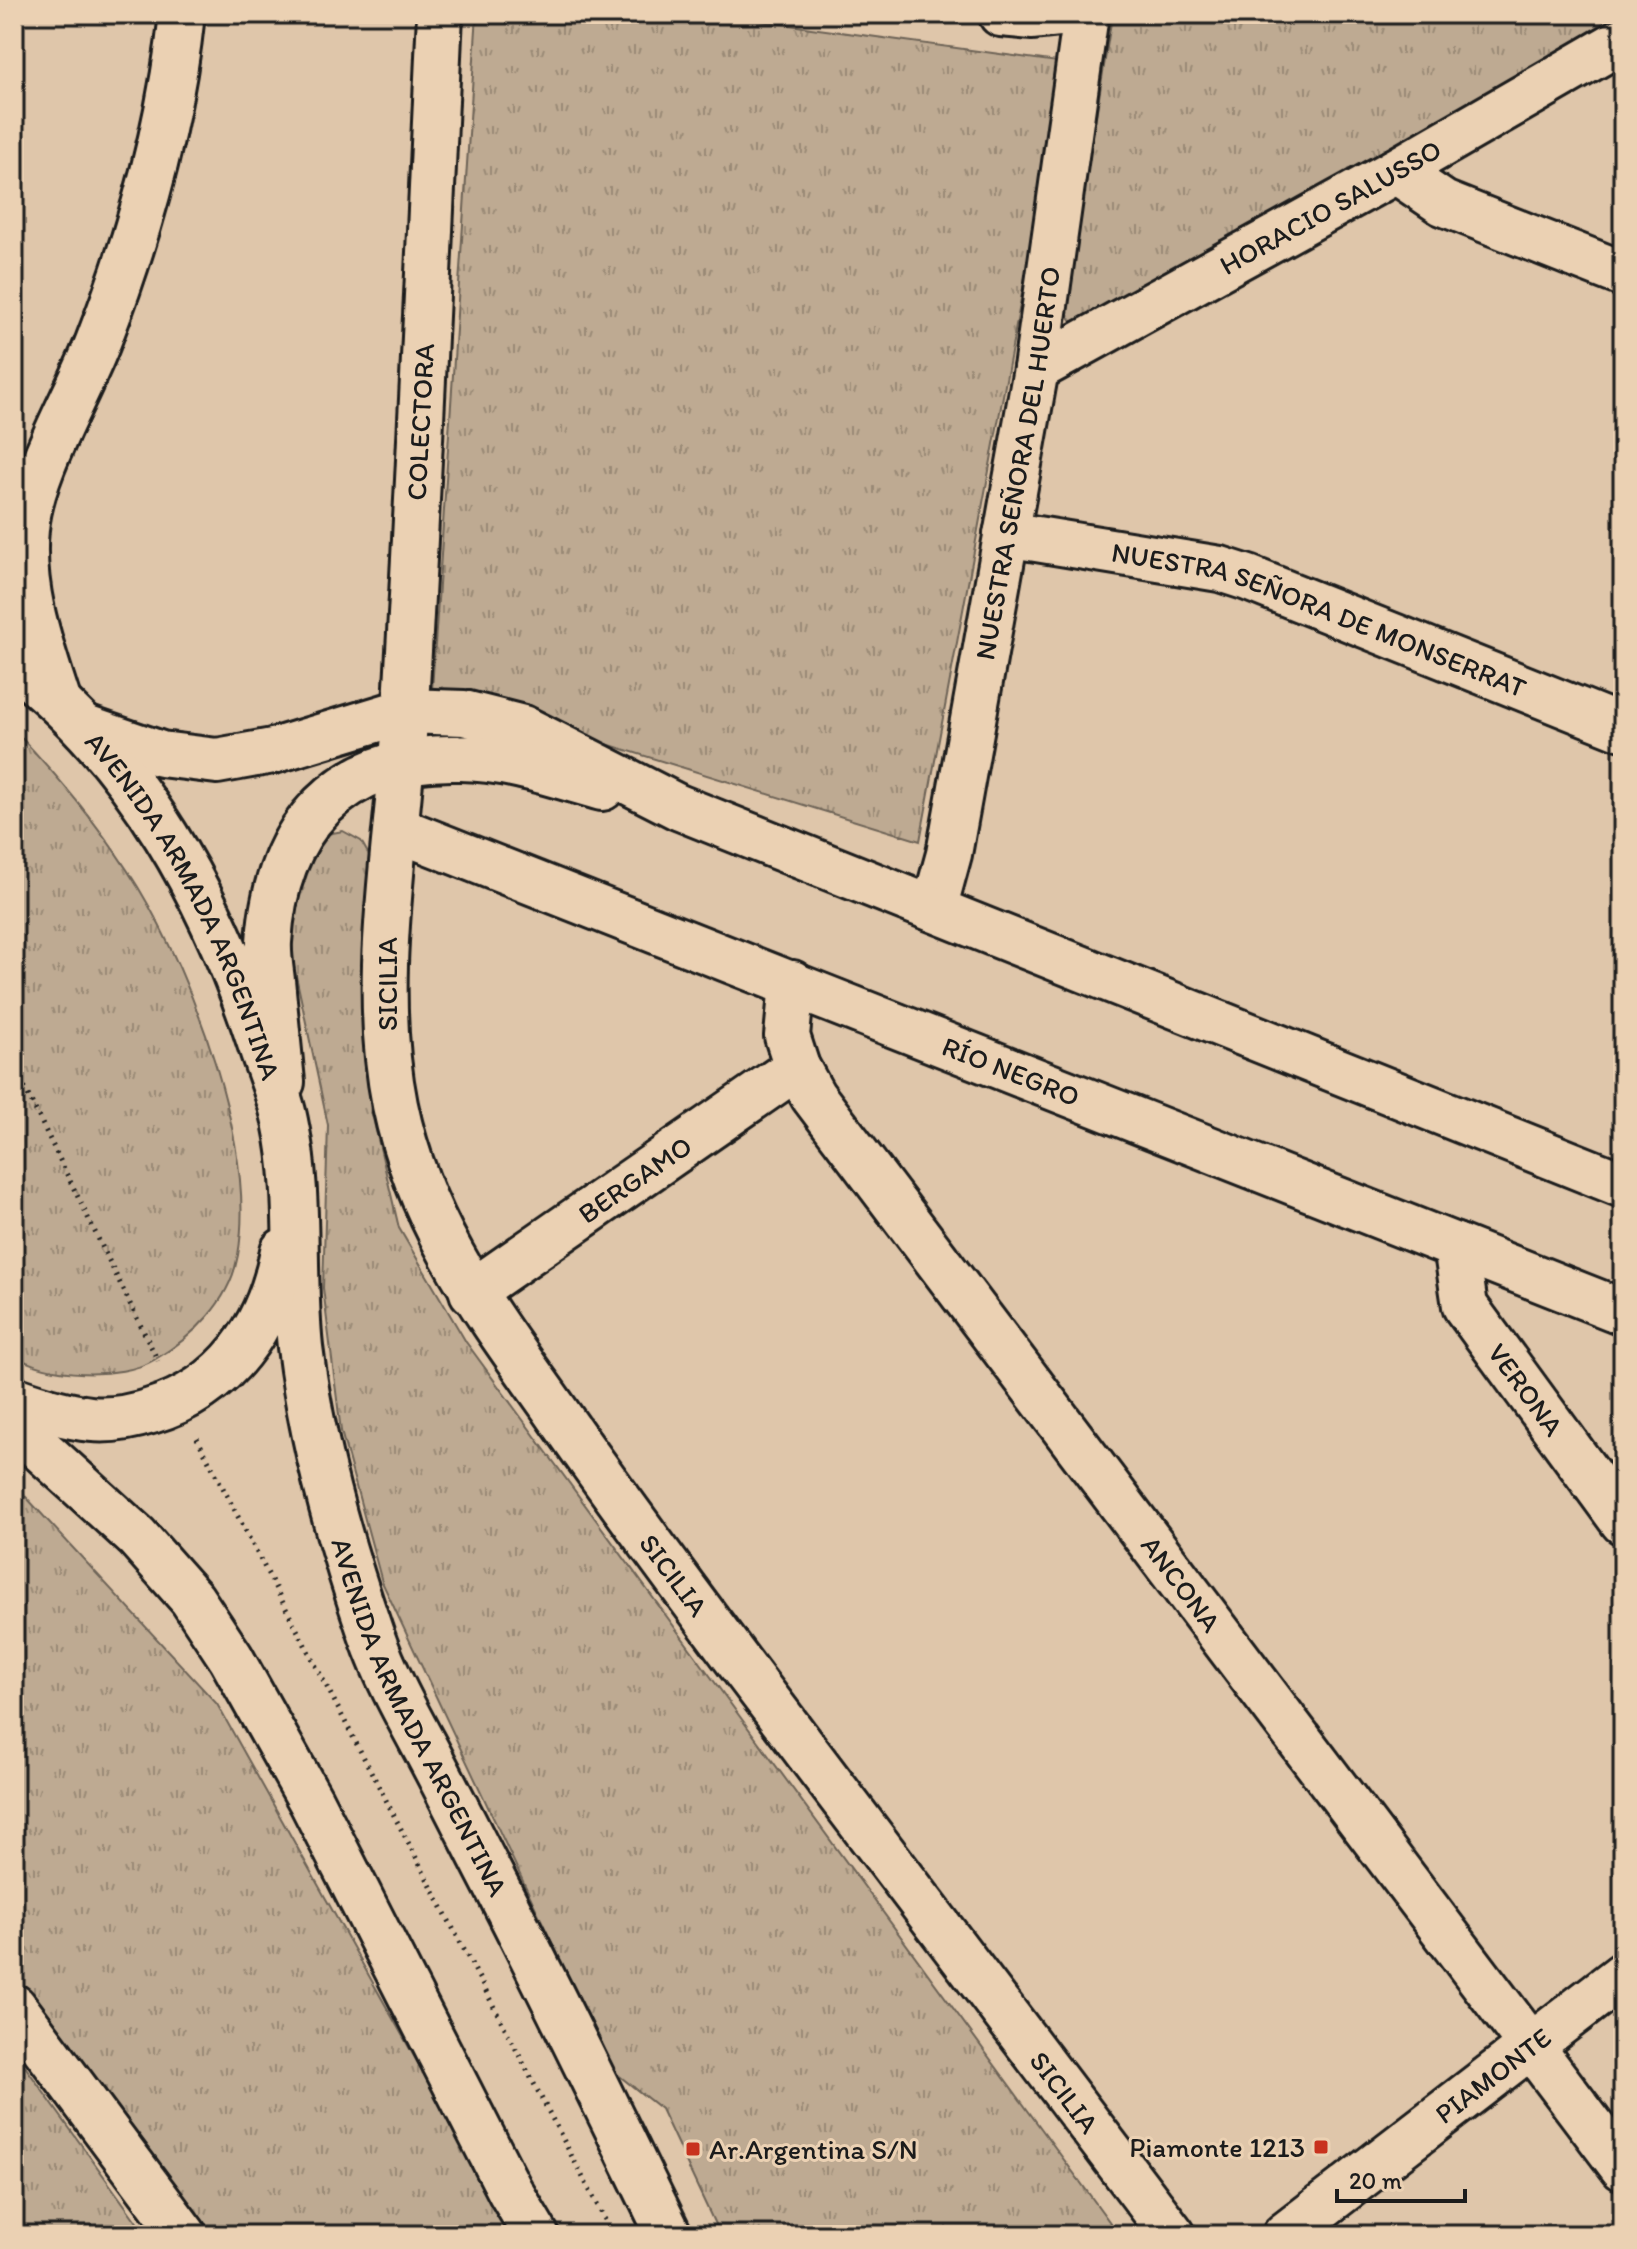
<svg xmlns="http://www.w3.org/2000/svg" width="1637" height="2249" font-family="Itim,sans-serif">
  <defs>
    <pattern id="grass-tufts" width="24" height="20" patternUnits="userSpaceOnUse" patternTransform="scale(2)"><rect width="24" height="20" fill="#beaa92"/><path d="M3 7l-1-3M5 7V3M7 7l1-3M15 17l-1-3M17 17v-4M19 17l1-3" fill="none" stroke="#9a8a76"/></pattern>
  </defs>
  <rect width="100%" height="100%" fill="#dfc6aa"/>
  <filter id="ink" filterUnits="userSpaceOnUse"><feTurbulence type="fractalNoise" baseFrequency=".0125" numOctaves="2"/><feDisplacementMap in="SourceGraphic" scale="16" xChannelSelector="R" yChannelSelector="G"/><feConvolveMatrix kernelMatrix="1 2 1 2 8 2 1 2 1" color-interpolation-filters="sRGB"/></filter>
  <g filter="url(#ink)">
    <g fill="url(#grass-tufts)" stroke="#6d6357" stroke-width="2">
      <polygon points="477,14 710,14 1065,63 920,841 432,690"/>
      <polygon points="1116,14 1623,14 1623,18 1085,325 1072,321 1065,311 1111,22"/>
      <path d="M14,730c46,48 89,100 124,157 55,91 119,261 100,368 -8,47 -45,82 -84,105 -33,20 -109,17 -140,-5z"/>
      <polygon points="343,831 361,841 373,862 367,958 370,1105 399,1228 466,1342 1119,2235 720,2235 661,2109 612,2070 382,1582 341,1431 323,1288 328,1125 287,934 310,849 327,834"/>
      <polygon points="14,1484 217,1704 514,2235 200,2235 14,1984"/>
      <polygon points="14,2051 146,2235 14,2235"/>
    </g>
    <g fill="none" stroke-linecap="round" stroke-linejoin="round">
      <defs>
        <g id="minor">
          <polyline points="1001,14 1033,17 1061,14"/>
          <polyline points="1396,171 1443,203 1623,274"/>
          <path id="s1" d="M1036,369l360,-198 227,-131"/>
          <path id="s2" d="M1006,534l214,35 28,9 375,150"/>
          <path id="s3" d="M397,829l1226,483"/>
          <path id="s4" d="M934,909l15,-55 87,-485 50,-355"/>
          <path id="s5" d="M792,983l-5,53 10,31 16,29 810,1072"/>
          <path id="s6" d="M1456,1246l9,60 158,216"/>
          <path id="s7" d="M472,1292l325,-225"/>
          <path id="s8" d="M1285,2235l338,-260"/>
        </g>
        <g id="tertiary">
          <path id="s9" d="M440,14c-11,236 -21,472 -35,707 -8,126 -35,259 -10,384 25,121 90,206 160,305 59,85 121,168 183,251 145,191 290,383 435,574"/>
          <polyline points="85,728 161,754 217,761 273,751 405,711 464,713 523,728 678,807 1623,1185"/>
          <path d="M282,1082c-3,-30 -6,-60 -9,-91 -1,-16 -5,-33 -4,-49 7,-114 71,-187 190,-184 48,0 97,17 143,30"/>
          <polyline points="14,2007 184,2235"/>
        </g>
        <g id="primary">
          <path id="s10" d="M14,665c123,93 200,236 247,381 8,25 19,50 24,75 16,74 7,151 15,226 12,98 39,194 71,287 13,38 33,75 52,110 22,41 43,83 64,124 63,121 122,244 182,367"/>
          <path d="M14,1399c25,9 50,17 77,20 19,2 41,-2 60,-8 75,-22 119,-85 132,-160"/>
          <polyline points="14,1425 137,1537 192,1599 231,1658 311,1801 510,2191 536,2235"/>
        </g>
        <path id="motorway" d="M58,700c-18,-56 -38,-112 -32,-171 5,-58 51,-132 72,-187 41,-106 72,-215 84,-328"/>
      </defs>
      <use href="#minor" stroke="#1c1c1c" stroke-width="50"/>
      <use href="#tertiary" stroke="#1c1c1c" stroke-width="50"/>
      <use href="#primary" stroke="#1c1c1c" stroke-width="50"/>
      <use href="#motorway" stroke="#1c1c1c" stroke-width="50"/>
      <g stroke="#1c1c1c" stroke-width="5" stroke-dasharray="2 6" stroke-linecap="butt">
        <polyline points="14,1066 158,1361"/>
        <polyline points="197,1438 613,2235"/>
      </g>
      <use href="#minor" stroke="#ebd1b3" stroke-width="44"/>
      <use href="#tertiary" stroke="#ebd1b3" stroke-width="44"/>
      <use href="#primary" stroke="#ebd1b3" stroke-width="44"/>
      <use href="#motorway" stroke="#ebd1b3" stroke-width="44"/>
    </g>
  </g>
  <g fill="#c8321e" stroke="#ebd1b3" stroke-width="3">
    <rect x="1313" y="2139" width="16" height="16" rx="4"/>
    <rect x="685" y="2141" width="16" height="16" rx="4"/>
  </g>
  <g text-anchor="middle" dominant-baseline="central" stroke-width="6" stroke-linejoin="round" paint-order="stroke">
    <g font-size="28" fill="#1c1c1c" stroke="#ebd1b3">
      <text stroke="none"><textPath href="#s1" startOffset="336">HORACIO SALUSSO</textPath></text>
      <text transform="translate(420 422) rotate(-87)">COLECTORA</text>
      <text stroke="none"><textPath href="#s4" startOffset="454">NUESTRA SEÑORA DEL HUERTO</textPath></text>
      <text stroke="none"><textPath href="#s2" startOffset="326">NUESTRA SEÑORA DE MONSERRAT</textPath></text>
      <text stroke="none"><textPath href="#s10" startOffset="300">AVENIDA ARMADA ARGENTINA</textPath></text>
      <text transform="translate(387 984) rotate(-90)">SICILIA</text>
      <text stroke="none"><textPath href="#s3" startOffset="660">RÍO NEGRO</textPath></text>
      <text stroke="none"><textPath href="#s7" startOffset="198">BERGAMO</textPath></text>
      <text stroke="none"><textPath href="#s6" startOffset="164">VERONA</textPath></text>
      <text stroke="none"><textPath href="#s9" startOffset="1644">SICILIA</textPath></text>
      <text stroke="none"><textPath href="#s5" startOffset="730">ANCONA</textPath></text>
      <text stroke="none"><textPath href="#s10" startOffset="1158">AVENIDA ARMADA ARGENTINA</textPath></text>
      <text stroke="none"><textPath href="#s8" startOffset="262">PIAMONTE</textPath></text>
      <text stroke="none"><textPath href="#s9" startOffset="2292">SICILIA</textPath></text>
    </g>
    <g font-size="28" fill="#1c1c1c" stroke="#ebd1b3" text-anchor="end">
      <text x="1305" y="2147">Piamonte 1213</text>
      <text x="709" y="2149" text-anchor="start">Ar.Argentina S/N</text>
    </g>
  </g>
  <rect width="1637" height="2249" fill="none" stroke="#ebd1b3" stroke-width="48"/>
  <rect x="24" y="24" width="1589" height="2201" fill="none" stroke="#1c1c1c" stroke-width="3" filter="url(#ink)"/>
  <path d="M1337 2189v12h128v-12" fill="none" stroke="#1c1c1c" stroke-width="4"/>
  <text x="1349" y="2189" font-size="24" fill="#1c1c1c" stroke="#ebd1b3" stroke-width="6" paint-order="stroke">20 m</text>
</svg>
